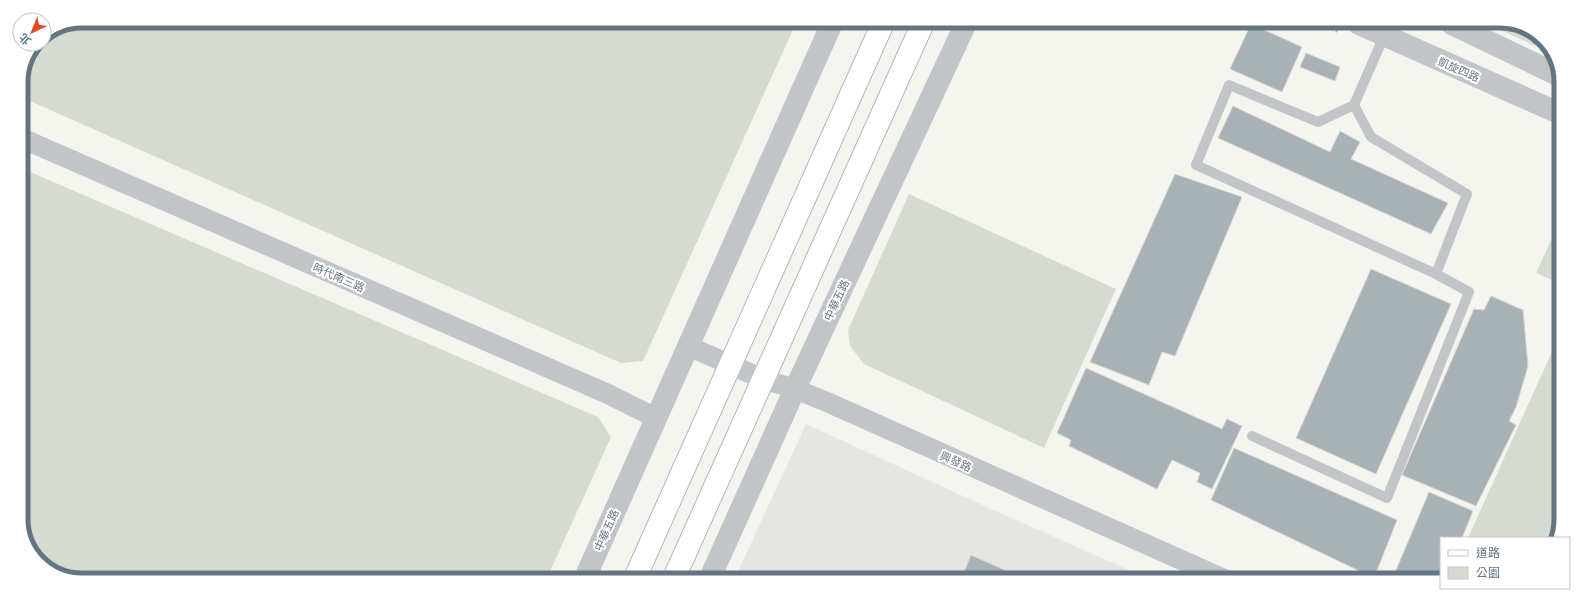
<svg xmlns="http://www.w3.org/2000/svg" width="1582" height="601" font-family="Lato,'Noto Sans TC',sans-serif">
  <rect width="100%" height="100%" fill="#f5f5f0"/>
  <polygon fill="#e5e6e4" points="806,424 989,508 1149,579 735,578"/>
  <g fill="#d5dbd1">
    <polygon points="83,21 796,23 643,361 621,363 21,97 21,79 37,44 44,44 44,37"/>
    <polygon points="1487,24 1519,24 1548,45 1551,53"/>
    <polygon points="21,168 598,417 611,437 547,578 63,577 34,556 21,523"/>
    <polygon points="909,194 1116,289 1044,448 864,364 850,346 848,330"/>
    <polygon points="1560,221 1559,283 1536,273"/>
    <polygon points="1559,336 1558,538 1468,538"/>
  </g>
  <g fill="#a8b1b5" stroke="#d6d6d3">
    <polygon points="1251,24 1302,47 1282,92 1230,69"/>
    <polygon points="1306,53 1340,67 1335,81 1300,67"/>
    <polygon points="1233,106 1330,152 1340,131 1360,142 1351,159 1448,203 1431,234 1218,138"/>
    <polygon points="1175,174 1242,197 1175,356 1162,352 1149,385 1090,362"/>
    <polygon points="1371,269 1451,304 1376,474 1296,438"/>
    <polygon points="1491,296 1523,310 1528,366 1516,407 1509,421 1516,425 1476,506 1402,475 1474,309 1484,310"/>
    <polygon points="1086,368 1222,429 1227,419 1242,426 1212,489 1197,482 1200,473 1172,460 1157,489 1069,446 1071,440 1057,433"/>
    <polygon points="1234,448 1397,520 1374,578 1211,500"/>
    <polygon points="1429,492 1473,511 1462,538 1441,538 1441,580 1403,580 1394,575"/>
    <polygon points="971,555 1025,579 961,579"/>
  </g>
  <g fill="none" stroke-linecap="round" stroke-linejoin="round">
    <defs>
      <g id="secondary">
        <polyline points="635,578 883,23"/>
        <polyline points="674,578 923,23"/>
      </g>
    </defs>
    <use href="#secondary" stroke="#b1b7bb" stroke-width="24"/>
    <polyline stroke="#bbbdbf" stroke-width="2.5" stroke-dasharray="2 2" stroke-linecap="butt" points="1321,24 1338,32"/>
    <g stroke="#c1c5c8" stroke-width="10">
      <polyline points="1354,105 1384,36"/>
      <polyline points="1252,436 1387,498 1469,292 1436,274 1196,165 1229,85 1318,122 1354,105 1371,137 1467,194 1436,274"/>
    </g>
    <g stroke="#c1c5c8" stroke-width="20">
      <polyline points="21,138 608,394 656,418"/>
      <polyline points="688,346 763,379 795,389 827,402 1224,579"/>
    </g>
    <g stroke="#c1c5c8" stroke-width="22">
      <polyline points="1359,24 1561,114"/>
      <polyline points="1452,24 1560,76"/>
      <polyline points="585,578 832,23"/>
      <polyline points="710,578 795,389 966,23"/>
    </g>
    <use href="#secondary" stroke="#fff" stroke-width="22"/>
  </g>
  <g text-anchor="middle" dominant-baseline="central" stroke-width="4" stroke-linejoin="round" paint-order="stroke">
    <g font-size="11" fill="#637582" stroke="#fff">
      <text transform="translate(1459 69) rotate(24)">凱旋四路</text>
      <text transform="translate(339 277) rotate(24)">時代南三路</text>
      <text transform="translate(836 300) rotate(-65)">中華五路</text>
      <text transform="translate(956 461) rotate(24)">興發路</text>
      <text transform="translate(606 530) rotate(-66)">中華五路</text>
    </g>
  </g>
  <path d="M0 0H1582V601H0ZM82 28H1500A54 54 0 0 1 1554 82V519A54 54 0 0 1 1500 573H82A54 54 0 0 1 28 519V82A54 54 0 0 1 82 28Z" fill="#fff" fill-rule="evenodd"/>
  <path fill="none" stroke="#637582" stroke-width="5" d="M82 28H1500A54 54 0 0 1 1554 82V519A54 54 0 0 1 1500 573H82A54 54 0 0 1 28 519V82A54 54 0 0 1 82 28Z"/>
  <rect x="1440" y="537" width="130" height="52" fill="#ffffff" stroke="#c1c8cd"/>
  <rect x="1448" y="550" width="20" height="6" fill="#ffffff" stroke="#c1c8cd"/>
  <text x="1476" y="557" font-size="12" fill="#637582">道路</text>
  <rect x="1448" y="567" width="20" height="12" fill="#d5dbd1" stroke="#c1c8cd"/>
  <text x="1476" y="577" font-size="12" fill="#637582">公園</text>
  <g transform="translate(32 32) rotate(224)"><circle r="19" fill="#ffffff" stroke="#c1c8cd"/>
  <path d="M0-3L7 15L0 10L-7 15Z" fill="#e44a21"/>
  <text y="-6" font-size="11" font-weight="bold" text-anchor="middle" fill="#637582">北</text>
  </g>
</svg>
